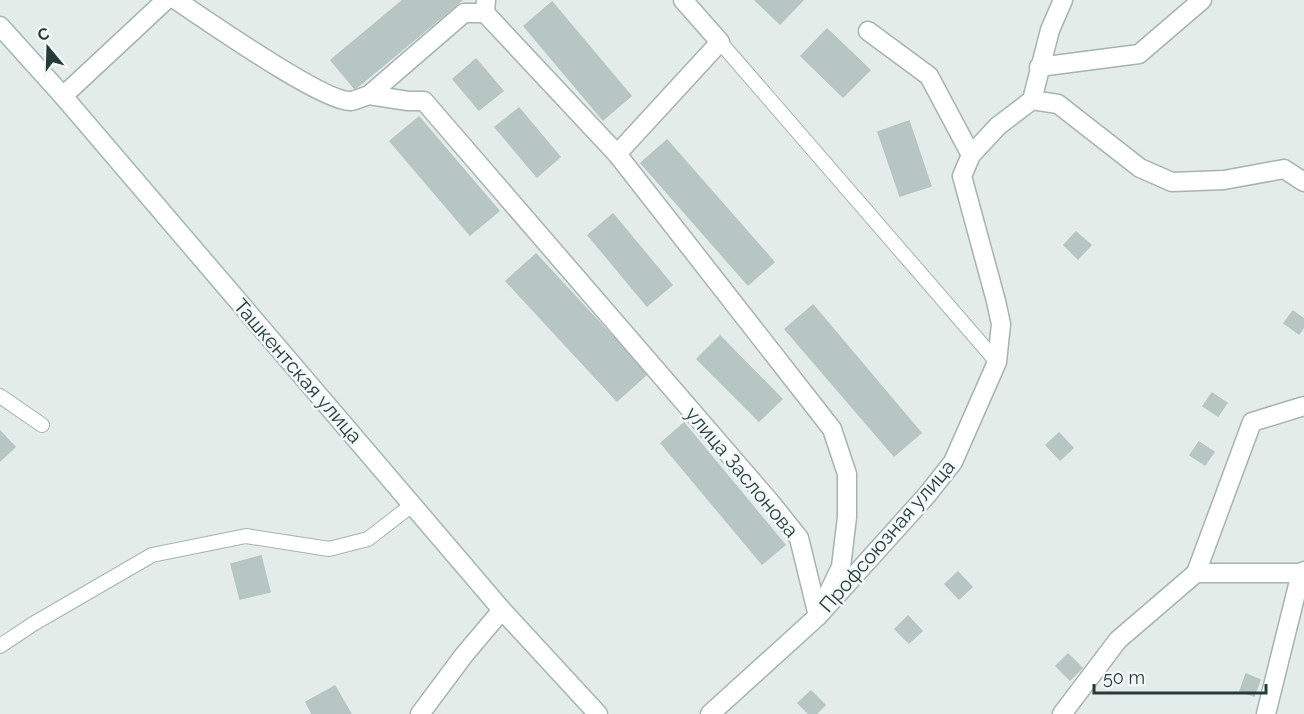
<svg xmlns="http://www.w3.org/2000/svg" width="1304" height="714" font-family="Raleway,sans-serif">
  <rect width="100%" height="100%" fill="#e3ece9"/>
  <g fill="#b8c6c3" stroke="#b6c5c2" stroke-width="1.5">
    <polygon points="403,0 462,0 355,89 331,60"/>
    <polygon points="755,0 803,0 780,24"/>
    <polygon points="552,2 631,96 603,120 524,26"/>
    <polygon points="827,29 870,70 843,97 801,56"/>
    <polygon points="476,59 503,91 479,110 453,79"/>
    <polygon points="519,108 560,157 537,177 495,127"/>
    <polygon points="419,117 499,211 470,235 390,141"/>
    <polygon points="909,121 931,186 900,196 878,132"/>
    <polygon points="667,140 774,262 748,285 641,163"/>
    <polygon points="613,214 672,285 647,306 588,235"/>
    <polygon points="1076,232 1091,245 1078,259 1064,245"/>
    <polygon points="536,254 647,374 617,401 506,281"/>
    <polygon points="813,305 921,433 894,456 785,329"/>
    <polygon points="1293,311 1304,319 1304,327 1299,334 1284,323"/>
    <polygon points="720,336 782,399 759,421 697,359"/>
    <polygon points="1212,393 1227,403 1218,416 1203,406"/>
    <polygon points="684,423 785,545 762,564 661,443"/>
    <polygon points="0,431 15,447 0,461"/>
    <polygon points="1059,433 1073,448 1060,460 1046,445"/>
    <polygon points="1199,442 1214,452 1205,465 1190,455"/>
    <polygon points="261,556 270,592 240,599 231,564"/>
    <polygon points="958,572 972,587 959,599 945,584"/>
    <polygon points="908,616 922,631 909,643 895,629"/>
    <polygon points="1068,654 1082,668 1070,680 1056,666"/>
    <polygon points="1246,674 1260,680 1254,696 1240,691"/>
    <polygon points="335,686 351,714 312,714 306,702"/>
    <polygon points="811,691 825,705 816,714 809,714 798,703"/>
  </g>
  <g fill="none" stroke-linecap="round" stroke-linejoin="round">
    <defs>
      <g id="lane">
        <polyline points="720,42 997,362"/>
        <polyline points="0,396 42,425"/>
        <polyline points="0,646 33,624 152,555 246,536 329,549 368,539 412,505"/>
      </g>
      <g id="street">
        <path d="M176,0c29,19 148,103 175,101 6,-1 12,-4 18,-6l95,-82h21l1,-13"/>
        <polyline points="485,13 617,154 832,429 847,474 847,517 841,567 826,598"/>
        <polyline points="868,31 929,76 971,155"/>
        <polyline points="1039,67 1139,54 1202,0"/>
        <polyline points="369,95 408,101 424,101 771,503 799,538 818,616"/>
        <polyline points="63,96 166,0"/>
        <polyline points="1032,100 1058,104 1140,168 1172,182 1224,180 1284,169 1304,182"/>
        <polyline points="617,154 720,42 683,0"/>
        <polyline points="1196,573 1252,422 1304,406"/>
        <polyline points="420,714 464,655 502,610"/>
        <polyline points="710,714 818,616 927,495 953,462 997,362 1001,324 996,301 962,176 971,155 998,126 1032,100 1050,30 1063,0"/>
        <polyline points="1062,714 1118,640 1196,573 1301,573 1304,571"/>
        <polyline points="1266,714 1301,573"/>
      </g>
      <polyline id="secondary" points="0,26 63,96 502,610 598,714"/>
    </defs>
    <use href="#lane" stroke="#a6b3b1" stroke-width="16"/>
    <use href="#street" stroke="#a6b3b1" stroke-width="21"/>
    <use href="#secondary" stroke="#a2b6b3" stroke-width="21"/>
    <use href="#lane" stroke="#fff" stroke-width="14"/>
    <use href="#street" stroke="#fff" stroke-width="18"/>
    <use href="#secondary" stroke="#fff" stroke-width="18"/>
  </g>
  <g text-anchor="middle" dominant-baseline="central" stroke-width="5" stroke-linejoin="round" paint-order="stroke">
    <g font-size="20" fill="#243b3a" stroke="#f3f8f7">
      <text transform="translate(298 371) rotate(49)">Ташкентская улица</text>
      <text transform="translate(742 472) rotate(50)">улица Заслонова</text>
      <text transform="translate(887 536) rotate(-49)">Профсоюзная улица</text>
    </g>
  </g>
  <g transform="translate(48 48) rotate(341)" stroke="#f3f8f7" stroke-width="4.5" paint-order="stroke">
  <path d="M0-4.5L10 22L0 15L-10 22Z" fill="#243b3a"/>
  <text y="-9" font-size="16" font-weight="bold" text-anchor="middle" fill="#243b3a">С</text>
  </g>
  <path d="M1094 684v9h172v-9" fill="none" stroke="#243b3a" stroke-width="3"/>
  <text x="1103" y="684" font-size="18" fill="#243b3a" stroke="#f3f8f7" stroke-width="4.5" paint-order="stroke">50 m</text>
</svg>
